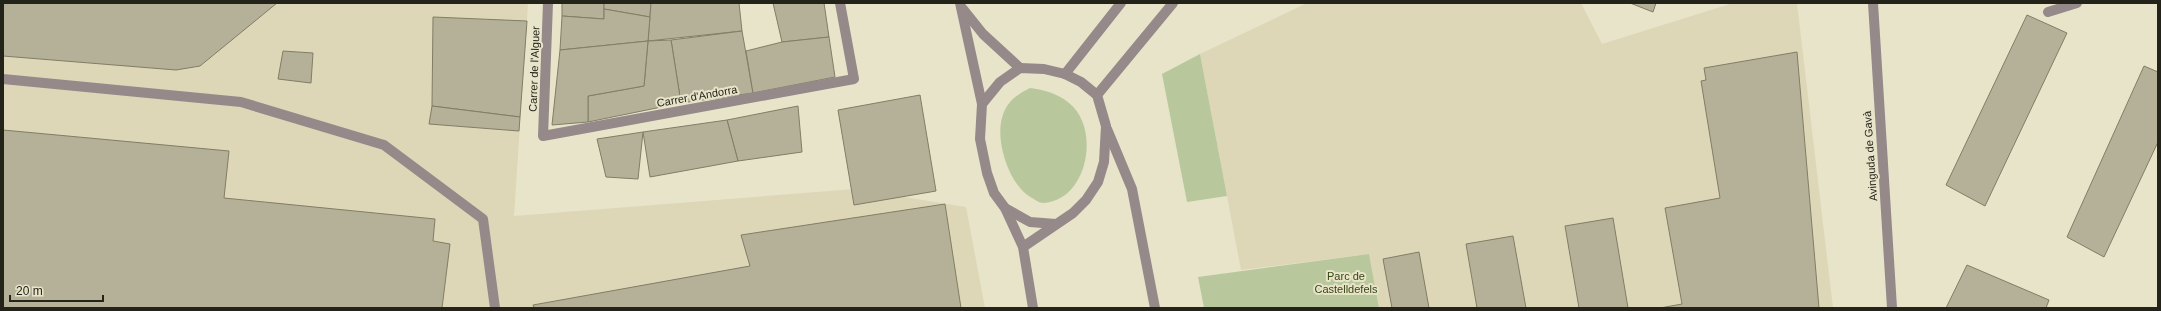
<svg xmlns="http://www.w3.org/2000/svg" width="2161" height="311" font-family="Arial,sans-serif">
  <rect width="100%" height="100%" fill="#e8e4ca"/>
  <g fill="#ddd7b7">
    <polygon points="3,3 528,3 514,216 855,189 966,207 985,308 3,308"/>
    <polygon points="1307,3 1581,3 1602,44 1733,3 1797,3 1833,308 1379,308 1369,254 1241,270 1200,54"/>
  </g>
  <g fill="#b8c89c">
    <polygon points="1200,54 1227,196 1187,202 1162,74"/>
    <path d="M1030,88c14,2 27,5 39,15 32,25 19,98 -26,100 -4,0 -7,-3 -11,-5 -22,-11 -37,-56 -30,-80 4,-16 14,-23 28,-30z"/>
    <polygon points="1369,254 1379,308 1204,308 1198,277"/>
  </g>
  <g fill="#b5b199" stroke="#817d66">
    <polygon points="3,3 277,3 200,66 176,70 3,56"/>
    <polygon points="562,3 604,3 604,19 562,16"/>
    <polygon points="604,3 651,3 650,17 604,9"/>
    <polygon points="651,3 739,3 742,31 648,41"/>
    <polygon points="773,3 824,3 829,37 782,42"/>
    <polygon points="1630,3 1656,3 1653,12"/>
    <polygon points="604,9 650,17 648,41 560,50 562,16 604,19"/>
    <polygon points="2027,15 2067,33 1985,206 1946,185"/>
    <polygon points="433,17 527,21 520,117 432,106"/>
    <polygon points="742,31 753,93 681,103 671,40"/>
    <polygon points="829,37 835,77 753,93 746,51 782,42"/>
    <polygon points="671,40 681,103 588,122 588,96 644,86 648,41"/>
    <polygon points="648,41 644,86 588,96 588,122 552,125 560,50"/>
    <polygon points="283,51 313,53 311,83 278,79"/>
    <polygon points="1797,52 1819,308 1660,308 1682,304 1665,208 1720,198 1701,81 1706,80 1704,68"/>
    <polygon points="2144,66 2158,72 2158,142 2104,257 2067,237"/>
    <polygon points="920,95 936,191 854,205 838,110"/>
    <polygon points="432,106 520,117 519,131 429,124"/>
    <polygon points="798,106 802,152 738,161 727,120"/>
    <polygon points="727,120 738,161 650,177 643,132"/>
    <polygon points="3,130 229,151 224,198 435,219 433,241 450,244 442,308 3,308"/>
    <polygon points="643,132 638,179 606,177 597,139"/>
    <polygon points="945,204 961,308 534,308 533,305 750,266 741,235"/>
    <polygon points="1613,218 1628,308 1579,308 1565,226"/>
    <polygon points="1513,236 1526,308 1477,308 1466,244"/>
    <polygon points="1419,252 1429,308 1392,308 1383,259"/>
    <polygon points="1967,265 2049,300 2046,308 1946,308"/>
  </g>
  <g fill="none" stroke-linecap="round" stroke-linejoin="round">
    <g stroke="#95898a" stroke-width="10">
      <polyline points="2048,12 2077,3"/>
      <polyline points="3,79 241,102 384,145 483,219 495,308"/>
    </g>
    <g stroke="#95898a" stroke-width="10">
      <polyline points="548,3 543,136 854,79 840,3"/>
      <polyline points="1873,3 1892,308"/>
      <polyline points="1065,74 1121,3"/>
      <polyline points="1097,95 1173,3"/>
    </g>
    <g stroke="#95898a" stroke-width="10">
      <polyline points="960,3 982,104"/>
      <polyline points="963,9 983,34 1020,68"/>
      <polyline points="1107,129 1132,189 1155,308"/>
      <polyline points="1005,208 1030,222 1056,224"/>
      <polyline points="1023,247 1073,213 1086,200 1098,182 1104,162 1106,126 1097,95 1081,82 1065,74 1044,69 1020,68 1000,82 982,104 980,139 987,173 994,193 1005,208 1023,247 1033,308"/>
    </g>
  </g>
  <g text-anchor="middle" dominant-baseline="central" stroke-width="4" stroke-linejoin="round" paint-order="stroke">
    <g font-size="11" fill="#242319" stroke="#e8e4ca">
      <text transform="translate(534 69) rotate(-88)">Carrer de l'Alguer</text>
      <text transform="translate(697 96) rotate(-10)">Carrer d'Andorra</text>
      <text transform="translate(1870 156) rotate(-94)">Avinguda de Gavà</text>
    </g>
    <g font-size="11" fill="#374613" stroke="#e8e4ca">
      <text x="1346" y="276">Parc de<tspan x="1346" dy="13">Castelldefels</tspan></text>
    </g>
  </g>
  <rect width="2161" height="311" fill="none" stroke="#242319" stroke-width="8"/>
  <path d="M10 295v6h93v-6" fill="none" stroke="#242319" stroke-width="2"/>
  <text x="16" y="295" font-size="12" fill="#242319" stroke="#e8e4ca" stroke-width="3" paint-order="stroke">20 m</text>
</svg>
